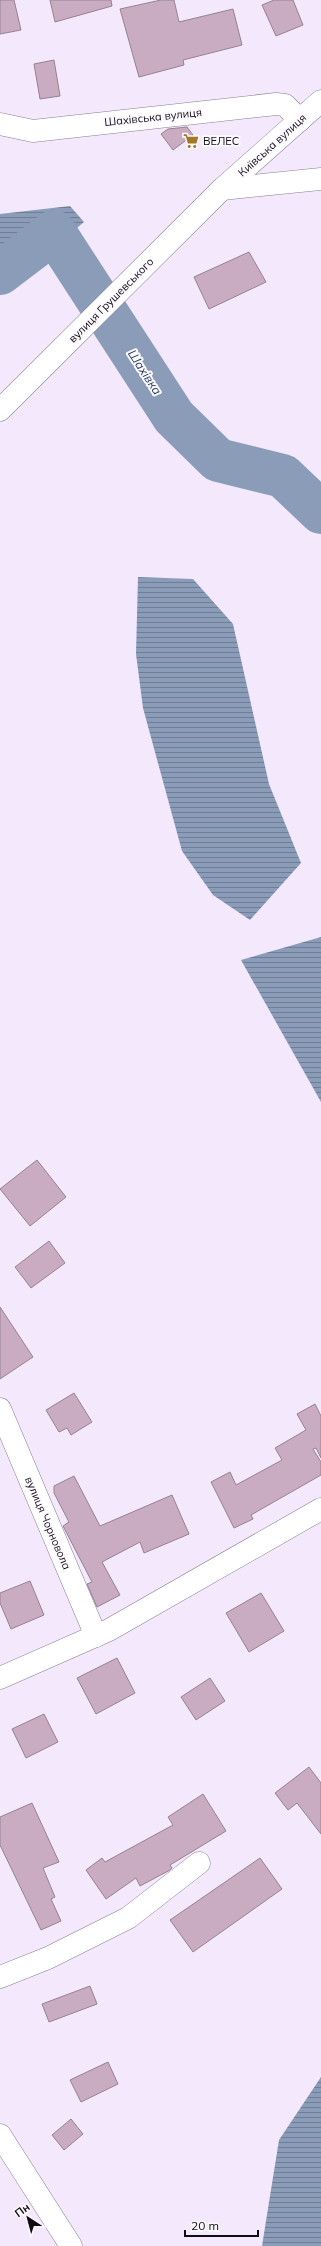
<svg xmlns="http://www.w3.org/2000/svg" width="321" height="2246" font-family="Mulish,sans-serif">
  <defs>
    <pattern id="water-rules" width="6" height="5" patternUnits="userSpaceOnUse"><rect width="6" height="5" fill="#8a9cb7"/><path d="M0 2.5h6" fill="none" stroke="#6f7e94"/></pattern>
  </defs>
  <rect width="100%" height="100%" fill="#f4e8fd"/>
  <g fill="url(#water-rules)">
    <polygon points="70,206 84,222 0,293 0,214"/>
    <polygon points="138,577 193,579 233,624 269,784 301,863 250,920 213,895 182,851 143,708 136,654"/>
    <polygon points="321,937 321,1102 241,960"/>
    <polygon points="321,2077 321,2246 262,2246 279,2140"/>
  </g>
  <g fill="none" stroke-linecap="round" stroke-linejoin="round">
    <polyline stroke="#8a9cb7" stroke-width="44" points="0,273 54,232 174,417 218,460 283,476 321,512"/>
  </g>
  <g fill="#caacc2" stroke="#95828f">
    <polygon points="0,0 14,0 21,30 0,34"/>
    <polygon points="50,0 111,0 112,6 55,22"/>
    <polygon points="161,0 174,0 179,22 233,9 242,45 183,60 184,65 139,77 120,9"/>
    <polygon points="274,0 293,0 303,25 276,36 262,5"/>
    <polygon points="54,60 60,96 40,99 34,64"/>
    <polygon points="187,127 193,135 173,150 161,134 168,129"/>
    <polygon points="249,252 266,282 209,309 194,277"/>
    <polygon points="37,1160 66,1197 30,1226 0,1189"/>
    <polygon points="49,1241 65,1263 31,1288 15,1267"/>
    <polygon points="0,1307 33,1357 0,1379"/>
    <polygon points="74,1393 92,1422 71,1435 67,1428 59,1432 46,1410"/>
    <polygon points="315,1404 321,1416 321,1458 316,1448 313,1449 321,1462 321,1475 251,1515 253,1519 234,1528 211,1482 230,1472 236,1485 282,1460 275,1448 306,1430 297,1414"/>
    <polygon points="74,1476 100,1526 172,1495 189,1534 144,1553 140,1542 102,1562 120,1595 97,1607 87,1584 92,1582 63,1526 69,1522 54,1493 54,1486"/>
    <polygon points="30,1581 44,1615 11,1629 0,1603 0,1593"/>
    <polygon points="261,1593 284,1631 249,1652 226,1613"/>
    <polygon points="117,1658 135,1693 96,1714 77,1678"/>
    <polygon points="210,1678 225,1701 196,1720 181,1697"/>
    <polygon points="44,1714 58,1742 26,1758 12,1729"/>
    <polygon points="309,1767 321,1783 321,1834 297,1803 288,1810 275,1793"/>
    <polygon points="203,1794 226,1831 170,1865 172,1868 170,1870 140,1886 136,1878 106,1899 86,1870 102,1858 105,1862 173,1825 168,1817"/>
    <polygon points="32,1803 59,1862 43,1868 55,1897 51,1899 61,1921 41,1930 0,1845 0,1817"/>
    <polygon points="260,1858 282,1889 193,1952 170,1920"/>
    <polygon points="90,1986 97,2004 49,2022 42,2004"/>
    <polygon points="108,2062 118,2084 81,2102 70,2080"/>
    <polygon points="71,2119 83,2134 64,2150 52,2135"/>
  </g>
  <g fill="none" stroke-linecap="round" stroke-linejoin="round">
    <defs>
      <g id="minor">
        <polyline points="0,124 33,131 276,104 285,105 300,120"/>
        <polyline points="222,189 321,179"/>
        <polyline points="0,1409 96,1636"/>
        <polyline points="0,1678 109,1630 321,1509"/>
        <polyline points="0,1977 48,1958 128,1918 199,1863"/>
      </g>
      <g id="primary">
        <polyline points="0,410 222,189 321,101"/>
        <polyline points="0,2135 71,2246"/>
      </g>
    </defs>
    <use href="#minor" stroke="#887e91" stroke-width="23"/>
    <use href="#primary" stroke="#887e91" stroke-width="23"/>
    <use href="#minor" stroke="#fff" stroke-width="22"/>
    <use href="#primary" stroke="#fff" stroke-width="22"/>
  </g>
  <defs>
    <symbol id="supermarket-bare" viewBox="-9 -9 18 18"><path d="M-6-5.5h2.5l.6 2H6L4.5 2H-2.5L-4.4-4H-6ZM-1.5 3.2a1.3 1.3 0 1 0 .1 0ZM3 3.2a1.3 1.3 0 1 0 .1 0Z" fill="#a07826" stroke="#fcf9fe" stroke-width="2.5" paint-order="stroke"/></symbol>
  </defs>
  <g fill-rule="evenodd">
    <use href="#supermarket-bare" x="180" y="130" width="22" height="22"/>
  </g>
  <g text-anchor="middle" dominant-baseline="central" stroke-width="4" stroke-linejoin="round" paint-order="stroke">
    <g font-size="11" fill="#100c13" stroke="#fcf9fe">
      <text transform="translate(153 117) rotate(-6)">Шахівська вулиця</text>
      <text transform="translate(272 145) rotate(-42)">Київська вулиця</text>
      <text transform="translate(111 300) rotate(-45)">вулиця Грушевського</text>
      <text transform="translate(48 1523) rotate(67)">вулиця Чорновола</text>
    </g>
    <g font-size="11" fill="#100c13" stroke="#fcf9fe" text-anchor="start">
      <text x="203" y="141">ВЕЛЕС</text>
    </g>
    <g font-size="12" font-style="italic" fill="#1a345a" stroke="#fcf9fe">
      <text transform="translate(145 372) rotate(57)">Шахівка</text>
    </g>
  </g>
  <g transform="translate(28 2218) rotate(324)" stroke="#fcf9fe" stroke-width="3" paint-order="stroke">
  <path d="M0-3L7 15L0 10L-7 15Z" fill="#100c13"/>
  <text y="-6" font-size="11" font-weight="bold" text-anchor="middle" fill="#100c13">Пн</text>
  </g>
  <path d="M185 2230v6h73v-6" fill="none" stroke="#100c13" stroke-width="2"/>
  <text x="191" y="2230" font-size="12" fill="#100c13" stroke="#fcf9fe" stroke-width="3" paint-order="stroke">20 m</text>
</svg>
